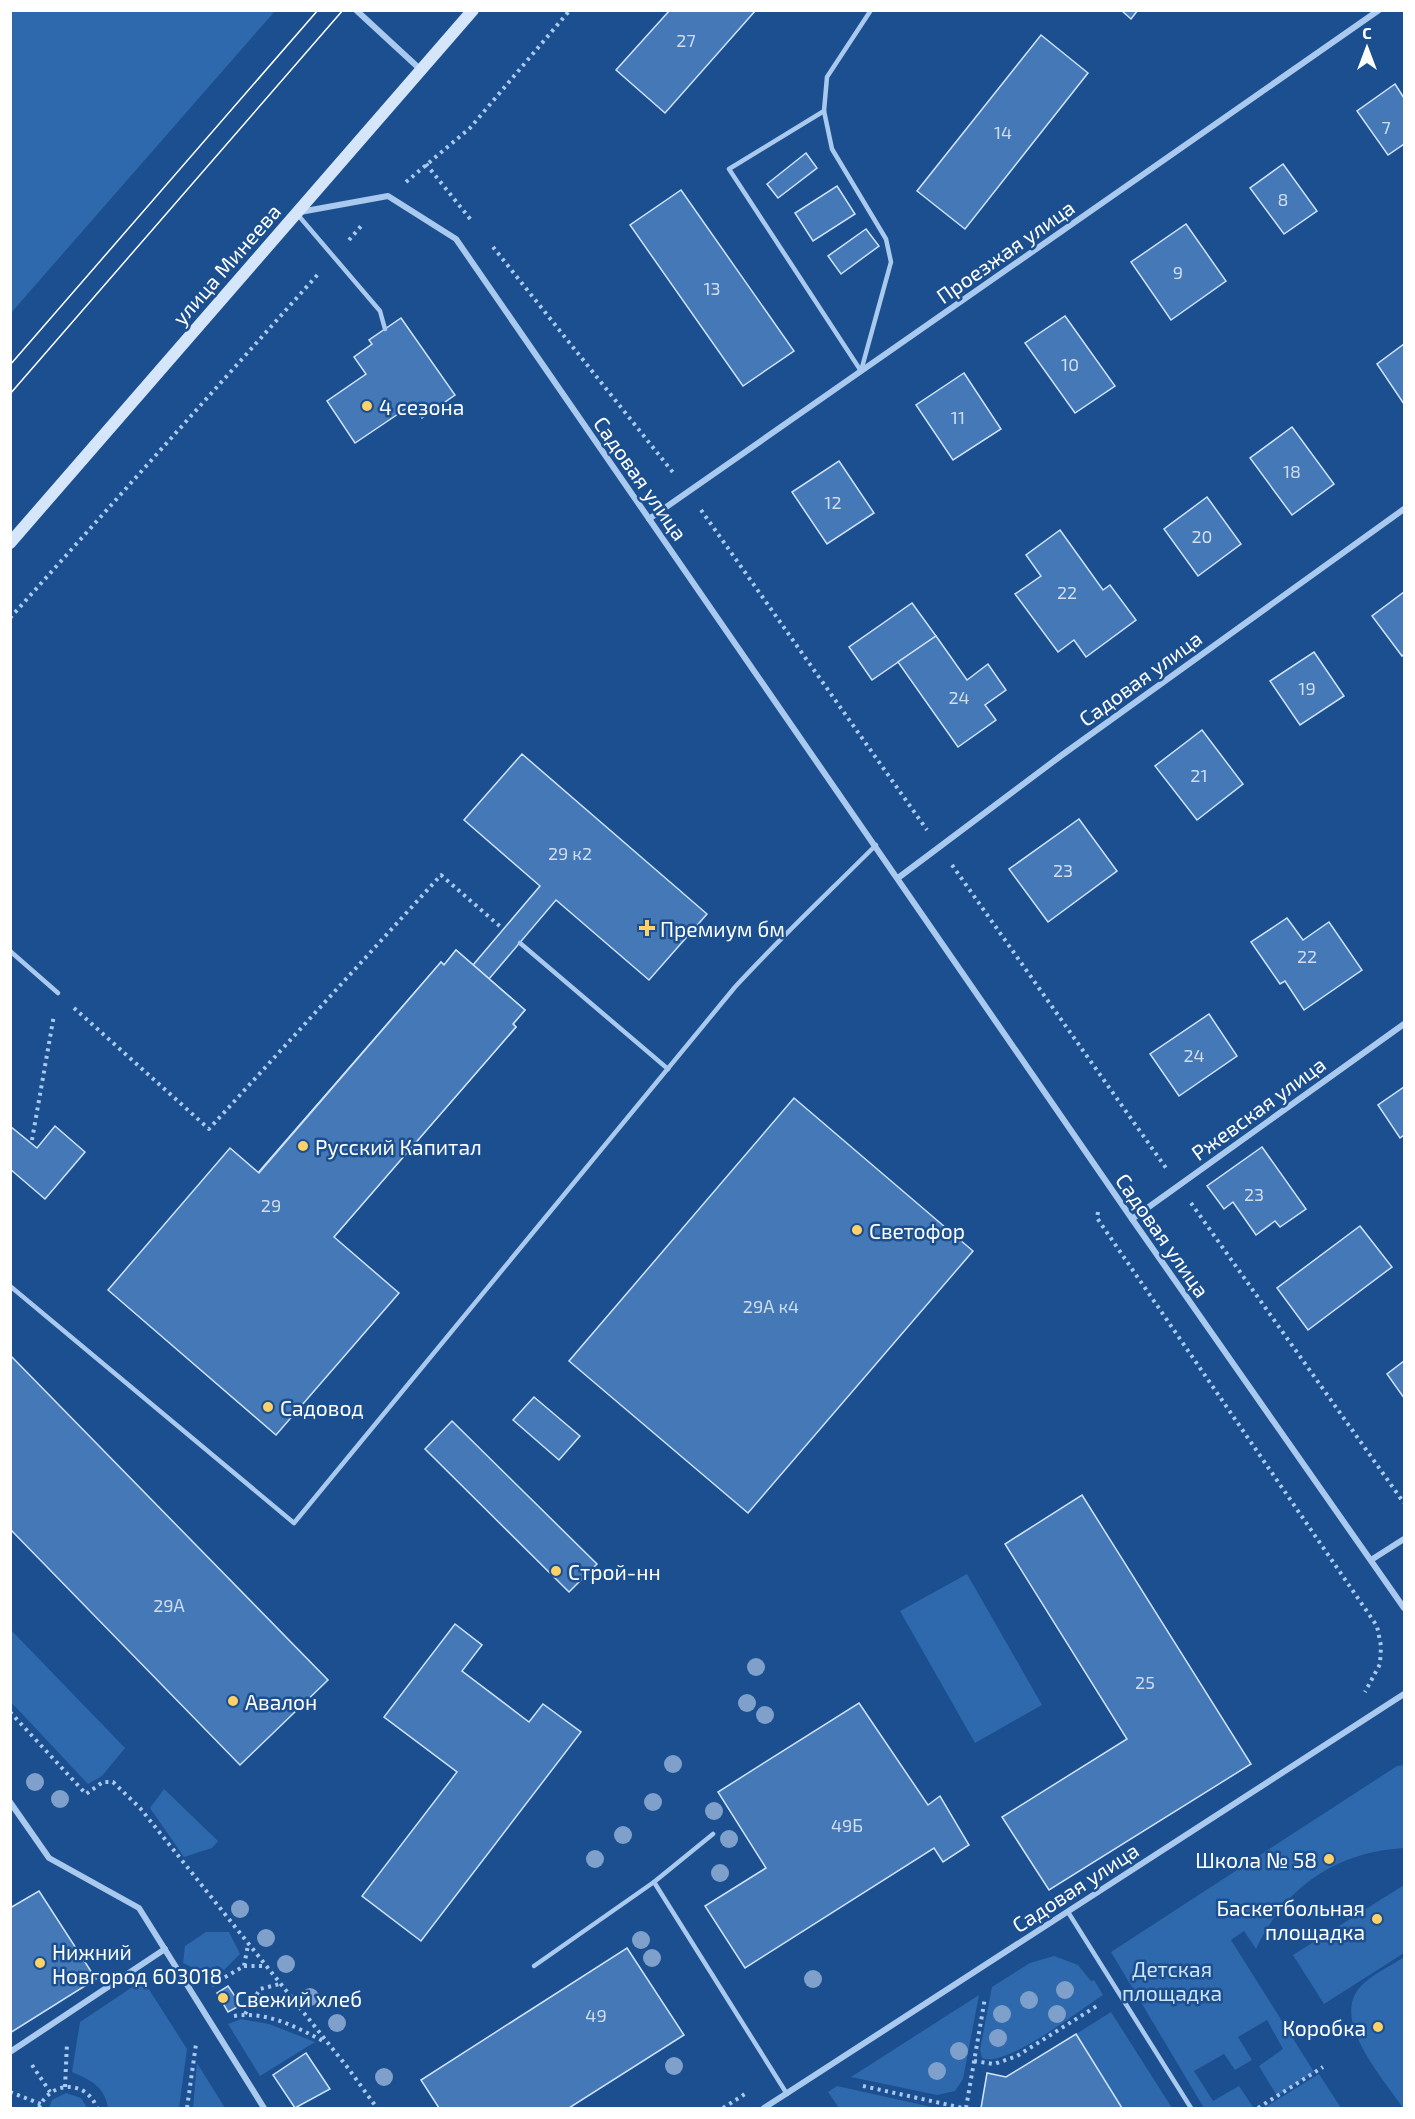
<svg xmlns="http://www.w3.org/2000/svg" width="1415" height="2119" font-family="'Exo 2',sans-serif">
  <rect width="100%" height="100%" fill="#1b4f8f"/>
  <g fill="#2e69ad">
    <polygon points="11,10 275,11 11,313 10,11"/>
    <polygon points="967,1574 1042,1705 975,1743 900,1611"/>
    <polygon points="11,1630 125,1748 102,1776 88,1784 11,1702"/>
    <path d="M1404,1765v83c-68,4 -119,39 -148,101l-12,-18 -13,9 83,132 -37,24 -18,-30 24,-17 -16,-29 -29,17 14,23 -17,10 -11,-16 -30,17 19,30 26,-15 14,21 -49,1 -93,-156 286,-186z"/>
    <polygon points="164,1789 218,1841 212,1848 184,1857 150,1808"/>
    <polygon points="1404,1885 1404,1953 1324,2004 1293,1955"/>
    <polygon points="206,1932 229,1932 240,1954 224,1970 218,1966 200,1971 183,1963 185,1946"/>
    <path d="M1054,1956l24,9 13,16 3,-1 9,15c-22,14 -98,74 -121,63l-2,-8 12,-63 38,-24z"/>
    <path d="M1404,1957v151h-1c-19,-29 -74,-88 -42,-122 11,-12 30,-20 43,-29z"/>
    <path d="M143,1980l44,69 -8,59h-71c-4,-22 -16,-27 -36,-36l8,-50z"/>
    <polygon points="979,1995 963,2079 955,2091 937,2095 851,2077"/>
    <polygon points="1111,2012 1172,2108 1122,2108 1076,2034"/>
    <polygon points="241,2019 269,2024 315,2042 260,2076 228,2024"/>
    <polygon points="197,2063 225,2108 193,2108"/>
    <polygon points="1319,2074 1341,2108 1264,2108"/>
    <polygon points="837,2086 936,2108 839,2108 828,2092"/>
    <polygon points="66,2093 81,2098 87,2108 49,2108 52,2100"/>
  </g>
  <g fill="#4478b7" stroke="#cfe3fa" stroke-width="1.5">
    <polygon points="670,10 756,10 665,113 616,70"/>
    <polygon points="1121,10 1138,10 1131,19"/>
    <polygon points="1041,35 1088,73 965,229 917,191"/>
    <polygon points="1395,84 1404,98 1404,144 1388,155 1357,111"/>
    <polygon points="806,153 817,168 778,198 767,184"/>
    <polygon points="1283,164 1317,211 1284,234 1250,188"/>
    <polygon points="837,186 855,214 813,241 795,213"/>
    <polygon points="681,190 794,351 743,386 630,225"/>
    <polygon points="1186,224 1226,281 1171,320 1131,262"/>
    <polygon points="866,229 879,246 841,274 828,256"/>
    <polygon points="1065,316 1115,386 1075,413 1025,343"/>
    <polygon points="401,318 455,395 422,418 413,404 355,443 327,401 366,374 354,357 372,344 369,340"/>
    <polygon points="1404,344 1404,404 1377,364"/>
    <polygon points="964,373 1001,429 953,460 916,405"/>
    <polygon points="1292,427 1334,484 1292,515 1250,458"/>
    <polygon points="839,461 874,513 827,544 792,492"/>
    <polygon points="1207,497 1241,544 1198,576 1164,529"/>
    <polygon points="1060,530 1103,590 1110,585 1136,620 1086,657 1074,640 1058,652 1015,594 1041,576 1026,555"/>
    <polygon points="1404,592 1404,654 1402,656 1372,616"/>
    <polygon points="912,603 936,636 872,680 849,647"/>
    <polygon points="936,636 967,680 988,664 1006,690 985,705 996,720 958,747 898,662"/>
    <polygon points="1314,652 1344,696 1300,725 1270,681"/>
    <polygon points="1202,730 1243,784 1197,820 1155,766"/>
    <polygon points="522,754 707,914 649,980 556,900 489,979 473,965 540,886 464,820"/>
    <polygon points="1079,819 1117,871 1048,922 1009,869"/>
    <polygon points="1287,918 1303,940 1329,922 1362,970 1304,1010 1285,981 1280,984 1251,942"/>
    <polygon points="456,950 525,1010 513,1024 516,1027 311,1263 236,1198 441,962 444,965"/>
    <polygon points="456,950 525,1010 513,1024 516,1027 334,1237 399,1293 276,1435 108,1290 230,1148 259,1173 441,962 444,965"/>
    <polygon points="1209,1014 1237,1056 1179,1096 1150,1054"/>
    <polygon points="1404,1087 1404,1135 1400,1138 1378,1105"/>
    <polygon points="794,1098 973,1251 748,1513 569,1361"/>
    <polygon points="10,1126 37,1148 55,1126 85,1152 45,1199 10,1169"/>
    <polygon points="1262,1147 1306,1209 1280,1227 1275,1221 1256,1235 1233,1202 1224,1209 1207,1186"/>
    <polygon points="1360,1226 1392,1267 1308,1330 1277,1288"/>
    <polygon points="10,1355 328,1680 240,1765 10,1529"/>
    <polygon points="1404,1361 1404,1398 1387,1374"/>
    <polygon points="534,1397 580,1436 559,1460 513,1420"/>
    <polygon points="452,1421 597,1564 569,1592 425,1449"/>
    <polygon points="1082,1495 1251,1764 1049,1890 1002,1817 1127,1739 1005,1544"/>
    <polygon points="455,1624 482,1645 462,1671 529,1722 543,1704 581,1732 421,1941 362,1896 457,1772 384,1717"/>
    <polygon points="859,1703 928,1805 940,1796 969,1845 943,1862 934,1848 745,1968 705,1906 766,1868 718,1792"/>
    <polygon points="39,1891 96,1979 10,2033 10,1908"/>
    <polygon points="627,1948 684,2035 569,2108 439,2108 421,2080"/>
    <polygon points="228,1986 241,2005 228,2012 217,1993"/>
    <polygon points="1076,2034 1122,2108 981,2108 987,2073 1006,2077"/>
    <polygon points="306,2053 330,2089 295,2108 273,2075"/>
  </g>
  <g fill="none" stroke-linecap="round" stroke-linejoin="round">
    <g stroke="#a9c9ee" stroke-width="4" stroke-dasharray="3 4.5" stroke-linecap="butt">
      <polyline points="426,164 471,220"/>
      <polyline points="406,182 470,128 570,10"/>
      <polyline points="349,240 362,225"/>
      <polyline points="493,247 675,475"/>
      <polyline points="701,510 927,830"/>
      <polyline points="10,618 320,272"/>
      <polyline points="952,865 1166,1168"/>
      <polyline points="74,1008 209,1129 441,875 503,929"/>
      <polyline points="32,1140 54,1015"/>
      <polyline points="1191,1203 1404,1503"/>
      <polyline points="1098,1212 1097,1218 1377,1626 1381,1646 1380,1664 1365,1692"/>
      <polyline points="10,1712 86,1794 103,1782 113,1782 140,1808 348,2068 377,2108"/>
      <polyline points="244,1966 265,1966"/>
      <polyline points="212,1985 244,1966 248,1945"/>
      <polyline points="245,2014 260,1989 280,1984"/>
      <path d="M234,2016c34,-5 62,11 91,26"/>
      <polyline points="974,2061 994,2064 1017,2056 1100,2004"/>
      <polyline points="32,2065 50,2092"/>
      <polyline points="863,2086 963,2108"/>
      <polyline points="65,2087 67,2043"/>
      <polyline points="10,2092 41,2104"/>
      <path d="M39,2108c11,-27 47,-29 58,0"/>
      <polyline points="187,2108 196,2044"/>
      <polyline points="723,2108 745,2094"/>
      <polyline points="966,2108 985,1998"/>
      <polyline points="1258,2108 1323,2067"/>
    </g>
    <g stroke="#a9c9ee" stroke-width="4.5">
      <polyline points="824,111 729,169 861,371"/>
      <polyline points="298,215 380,311 385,329"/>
      <polyline points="861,371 891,262 886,239 832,149 824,111 827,77 871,10"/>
      <polyline points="520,943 668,1069"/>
      <polyline points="10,951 58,993"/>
      <path d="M10,1286l284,237 441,-536c46,-50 94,-95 141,-142"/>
      <polyline points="713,1834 654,1882 787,2094"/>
      <polyline points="1068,1912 1191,2108"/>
      <polyline points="534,1966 654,1882"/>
    </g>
    <g stroke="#a9c9ee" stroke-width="6">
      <polyline points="356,10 421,70"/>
      <polyline points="300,212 388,196 456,239 1132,1219 1404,1608"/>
      <polyline points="649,519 1379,10"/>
      <polyline points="898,878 1062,755 1404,509"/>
      <polyline points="1132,1219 1404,1024"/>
      <polyline points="1371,1560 1404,1539"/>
      <polyline points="10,1802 49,1858 139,1908 264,2108"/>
      <polyline points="10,2052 165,1949"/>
      <polyline points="764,2108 1404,1694"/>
    </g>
    <polyline stroke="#d6e6fa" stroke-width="12" points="10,543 473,10"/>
    <g stroke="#fff" stroke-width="1.5">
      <polyline points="10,365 318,10"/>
      <polyline points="10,394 343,10"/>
    </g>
  </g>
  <g fill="#7ea0ca">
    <circle cx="756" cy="1667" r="9"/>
    <circle cx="747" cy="1703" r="9"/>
    <circle cx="765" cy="1715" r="9"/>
    <circle cx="673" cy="1764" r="9"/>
    <circle cx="35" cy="1782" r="9"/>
    <circle cx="60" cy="1799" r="9"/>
    <circle cx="653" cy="1802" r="9"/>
    <circle cx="714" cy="1811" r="9"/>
    <circle cx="623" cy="1835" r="9"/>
    <circle cx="729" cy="1839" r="9"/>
    <circle cx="595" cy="1859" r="9"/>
    <circle cx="720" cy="1873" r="9"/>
    <circle cx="240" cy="1909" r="9"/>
    <circle cx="266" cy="1938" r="9"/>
    <circle cx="641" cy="1940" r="9"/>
    <circle cx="652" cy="1958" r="9"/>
    <circle cx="286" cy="1964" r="9"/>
    <circle cx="813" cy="1979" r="9"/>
    <circle cx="1065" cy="1990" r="9"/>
    <circle cx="310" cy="1997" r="9"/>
    <circle cx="1029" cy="2000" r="9"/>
    <circle cx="1002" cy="2014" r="9"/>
    <circle cx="1057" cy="2014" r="9"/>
    <circle cx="337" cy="2023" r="9"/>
    <circle cx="998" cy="2038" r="9"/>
    <circle cx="959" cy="2051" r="9"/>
    <circle cx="674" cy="2066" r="9"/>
    <circle cx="937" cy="2071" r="9"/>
    <circle cx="384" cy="2077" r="9"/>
  </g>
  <g fill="#ffd166" stroke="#1b4f8f" stroke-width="2">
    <circle cx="367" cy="406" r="6"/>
    <path d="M644 919h6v6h6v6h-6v6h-6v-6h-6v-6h6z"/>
    <circle cx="303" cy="1146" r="6"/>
    <circle cx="857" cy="1230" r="6"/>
    <circle cx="268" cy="1407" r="6"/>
    <circle cx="556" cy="1571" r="6"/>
    <circle cx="233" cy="1701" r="6"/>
    <circle cx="1329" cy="1859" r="6"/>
    <circle cx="1377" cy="1919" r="6"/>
    <circle cx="40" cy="1963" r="6"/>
    <circle cx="223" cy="1998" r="6"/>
    <circle cx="1378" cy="2027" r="6"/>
  </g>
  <g text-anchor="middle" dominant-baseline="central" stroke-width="5" stroke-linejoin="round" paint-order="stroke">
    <g font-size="18" fill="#d0dded">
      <text x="686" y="40">27</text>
      <text x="1386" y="127">7</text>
      <text x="1003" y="132">14</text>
      <text x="1283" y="199">8</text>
      <text x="1178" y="272">9</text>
      <text x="712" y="288">13</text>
      <text x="1070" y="364">10</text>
      <text x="958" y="417">11</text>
      <text x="1292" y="471">18</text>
      <text x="833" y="502">12</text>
      <text x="1202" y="536">20</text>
      <text x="1067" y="592">22</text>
      <text x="1307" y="688">19</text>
      <text x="959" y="697">24</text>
      <text x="1199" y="775">21</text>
      <text x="570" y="853">29 к2</text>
      <text x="1063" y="870">23</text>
      <text x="1307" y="956">22</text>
      <text x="1194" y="1055">24</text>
      <text x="1254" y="1194">23</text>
      <text x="271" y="1205">29</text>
      <text x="771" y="1306">29А к4</text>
      <text x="169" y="1605">29А</text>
      <text x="1145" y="1682">25</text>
      <text x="847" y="1825">49Б</text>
      <text x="596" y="2015">49</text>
    </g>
    <g font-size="21" fill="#fff" stroke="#1b4f8f">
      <text transform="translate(1005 251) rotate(-35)">Проезжая улица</text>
      <text transform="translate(226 264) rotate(-49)">улица Минеева</text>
      <text transform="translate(641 478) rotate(55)">Садовая улица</text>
      <text transform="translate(1140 678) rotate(-36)">Садовая улица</text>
      <text transform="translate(1258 1108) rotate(-36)">Ржевская улица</text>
      <text transform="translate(1163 1235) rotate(55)">Садовая улица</text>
      <text transform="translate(1075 1887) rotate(-33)">Садовая улица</text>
    </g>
    <g font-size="21" fill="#fff" stroke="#1b4f8f" text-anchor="start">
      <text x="379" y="406">4 сезона</text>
      <text x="660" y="928">Премиум бм</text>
      <text x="315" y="1146">Русский Капитал</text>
      <text x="869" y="1230">Светофор</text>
      <text x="280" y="1407">Садовод</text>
      <text x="568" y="1571">Строй-нн</text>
      <text x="245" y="1701">Авалон</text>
      <text x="1317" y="1859" text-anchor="end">Школа № 58</text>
      <text x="1365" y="1907" text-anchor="end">Баскетбольная<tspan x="1365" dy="24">площадка</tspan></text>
      <text x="52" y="1951">Нижний<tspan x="52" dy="24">Новгород 603018</tspan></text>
      <text x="235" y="1998">Свежий хлеб</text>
      <text x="1366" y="2027" text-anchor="end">Коробка</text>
    </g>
    <g font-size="21" fill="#cfe3fa" stroke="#1b4f8f">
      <text x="1172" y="1968">Детская<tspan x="1172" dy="24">площадка</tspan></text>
    </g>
  </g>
  <rect width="1415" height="2119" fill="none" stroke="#ffffff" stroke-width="24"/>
  <g transform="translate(1367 48)" stroke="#1b4f8f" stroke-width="4.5" paint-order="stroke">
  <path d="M0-4.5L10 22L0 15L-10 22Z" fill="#ffffff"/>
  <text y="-9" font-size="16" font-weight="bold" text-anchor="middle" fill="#ffffff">С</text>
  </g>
</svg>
